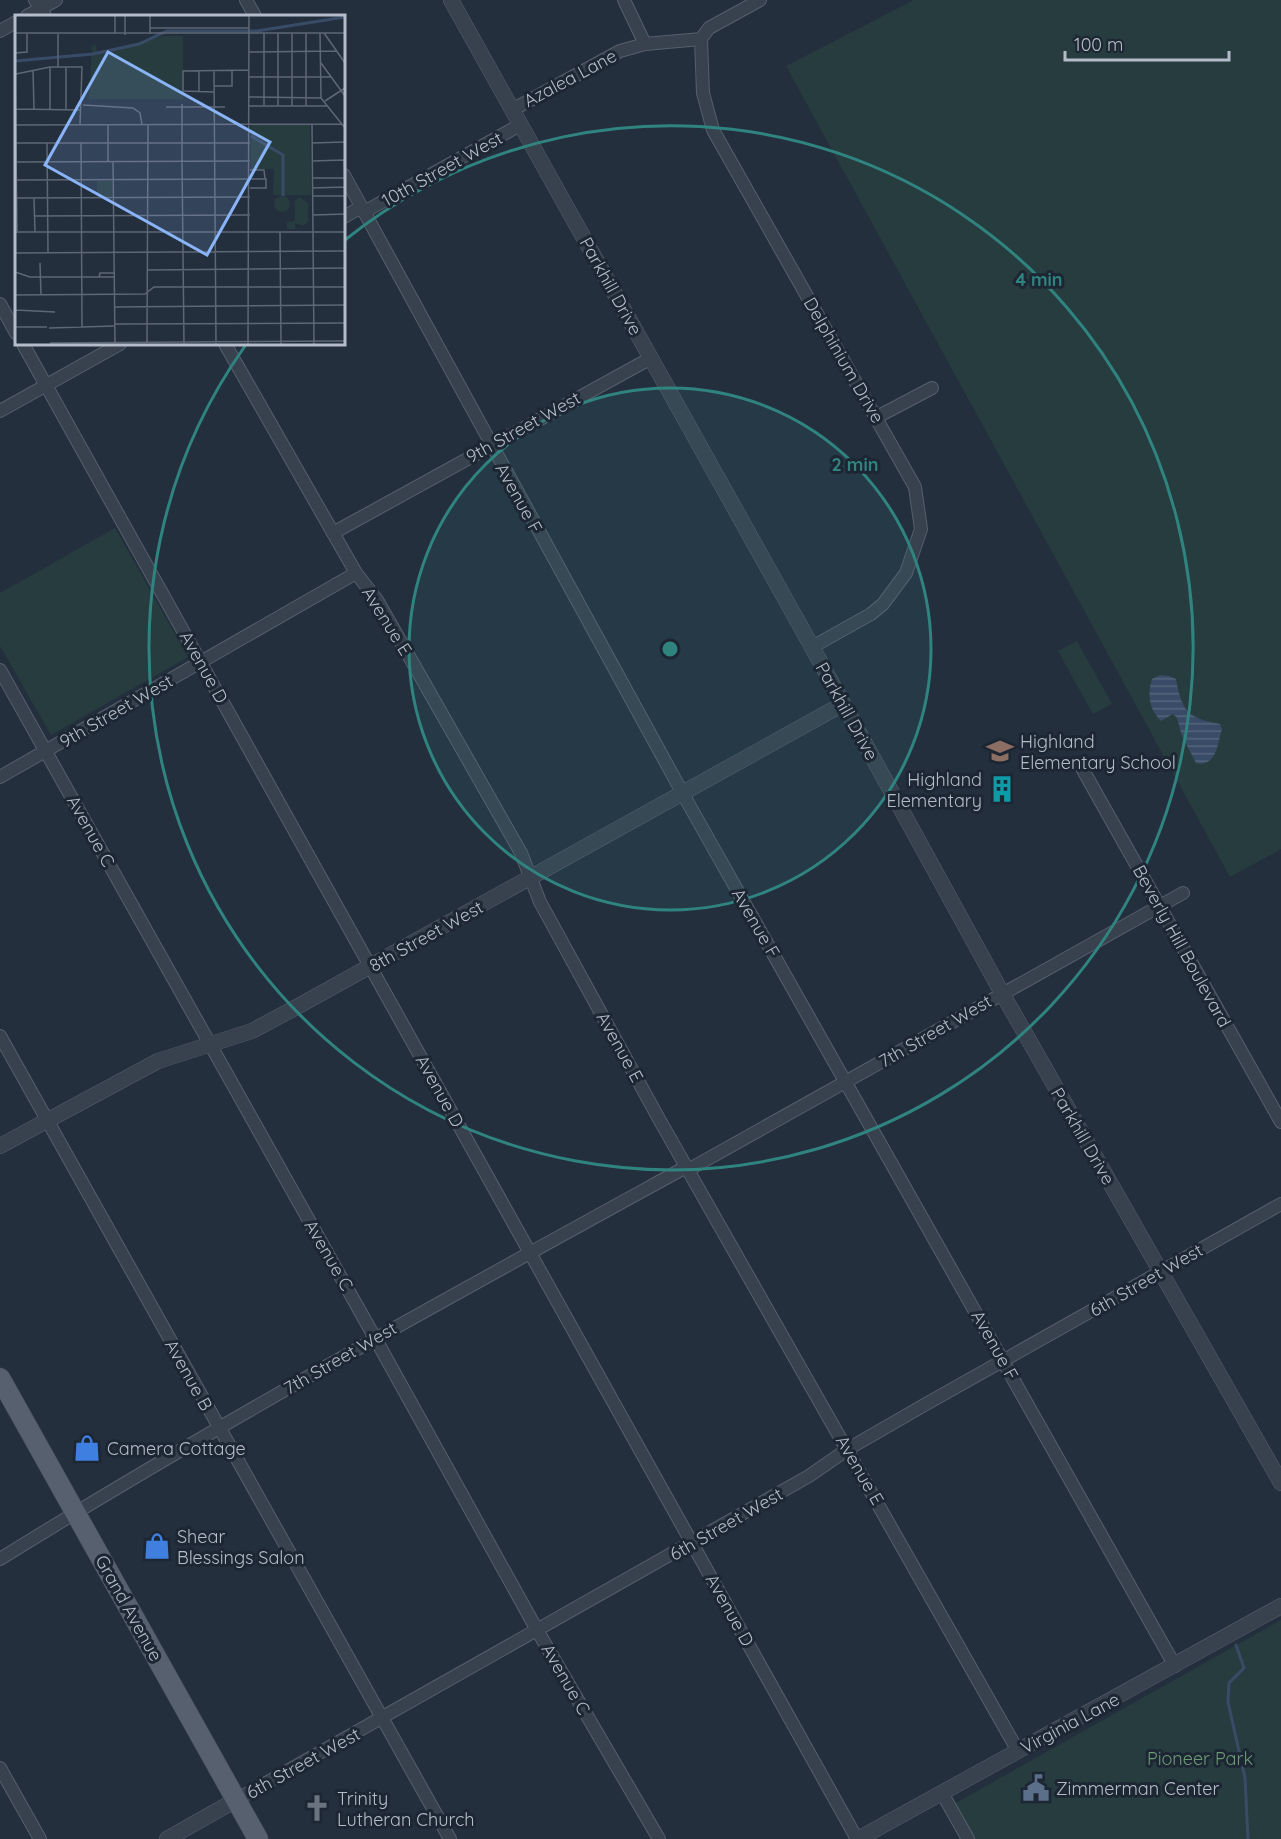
<svg xmlns="http://www.w3.org/2000/svg" width="1281" height="1839" font-family="Quicksand,sans-serif">
  <defs>
    <pattern id="water-rules" width="6" height="5" patternUnits="userSpaceOnUse" patternTransform="scale(1.5)"><rect width="6" height="5" fill="#394c67"/><path d="M0 2.5h6" fill="none" stroke="#53647b"/></pattern>
  </defs>
  <rect width="100%" height="100%" fill="#242f3e"/>
  <g fill="#263c3f">
    <polygon points="914,0 1281,0 1281,849 1230,877 786,66"/>
    <polygon points="115,528 188,657 51,735 0,646 0,593"/>
    <polygon points="1077,641 1112,704 1093,714 1058,651"/>
    <polygon points="1281,1620 1281,1839 973,1839 954,1804"/>
  </g>
  <path fill="url(#water-rules)" d="M1160,675l9,1 7,3c6,33 12,39 44,45l2,5c-4,12 -5,39 -26,34l-14,-27 -5,-18 -4,-4 -12,7c-12,-12 -14,-26 -9,-42z"/>
  <g fill="none" stroke-linecap="round" stroke-linejoin="round">
    <polyline stroke="#394c67" stroke-width="3" points="1236,1645 1244,1668 1229,1683 1228,1702 1245,1778 1248,1839"/>
    <defs>
      <g id="minor">
        <polyline points="35,0 45,16"/>
        <polyline points="246,0 255,16"/>
        <polyline points="624,0 645,44"/>
        <polyline points="27,16 56,0"/>
        <polyline points="0,31 16,22"/>
        <polyline points="701,39 703,93 713,130 915,487 921,529 906,573 883,604 871,614 812,647"/>
        <polyline points="512,110 620,51 645,44 701,39 709,28 760,0"/>
        <polyline points="344,175 688,803 1175,1666"/>
        <polyline points="364,212 520,125"/>
        <polyline points="344,217 361,207"/>
        <polyline points="0,304 16,333"/>
        <polyline points="23,344 857,1839"/>
        <polyline points="225,344 356,573 377,600 521,853 540,902 659,1119 1018,1751"/>
        <polyline points="0,411 120,344"/>
        <polyline points="877,417 932,388"/>
        <polyline points="333,533 651,358"/>
        <polyline points="0,670 375,1338 537,1630 659,1839"/>
        <polyline points="1083,770 1281,1122"/>
        <polyline points="0,777 356,573"/>
        <polyline points="0,1036 450,1839"/>
        <polyline points="688,1170 1183,893"/>
        <path d="M0,1559c224,-139 455,-265 686,-392"/>
        <polyline points="0,1768 40,1839"/>
        <polyline points="942,1793 968,1839"/>
        <polyline points="236,1800 809,1476 848,1449 926,1404 1281,1204"/>
      </g>
      <g id="tertiary">
        <polyline points="451,0 812,647 1002,993 1281,1483"/>
        <polyline points="0,1146 158,1061 252,1031 293,1009 843,704"/>
        <polyline points="167,1839 236,1800"/>
        <polyline points="858,1839 1281,1606"/>
      </g>
      <polyline id="primary" points="0,1378 258,1839"/>
    </defs>
    <use href="#minor" stroke="#565f6c" stroke-width="14"/>
    <use href="#tertiary" stroke="#565f6c" stroke-width="16"/>
    <use href="#primary" stroke="#414a57" stroke-width="21"/>
    <use href="#minor" stroke="#38414e" stroke-width="12"/>
    <use href="#tertiary" stroke="#38414e" stroke-width="15"/>
    <use href="#primary" stroke="#56606e" stroke-width="20"/>
  </g>
  <circle cx="670" cy="649" r="261" fill="#308480" fill-opacity=".12"/>
  <g fill="none" stroke="#308480" stroke-width="3">
    <circle cx="670" cy="649" r="261"/>
    <path d="M345 240A522 522 0 1 1 245 346"/>
  </g>
  <defs>
    <symbol id="school-bare" viewBox="-9 -9 18 18"><path d="M0-5L7-2L0 1L-7-2ZM-4 1L0 2.5L4 1V4Q0 6-4 4Z" fill="#8d6e63" stroke="#1d2633" stroke-width="2.5" paint-order="stroke"/></symbol>
    <symbol id="building-bare" viewBox="-9 -9 18 18"><path d="M-4-6H4V6H1V3H-1V6H-4ZM-2.5-4.3h1.7v1.8h-1.7ZM.8-4.3h1.7v1.8H.8ZM-2.5-1h1.7V.8h-1.7ZM.8-1h1.7V.8H.8Z" fill="#0f9aa8" stroke="#1d2633" stroke-width="2.5" paint-order="stroke"/></symbol>
    <symbol id="shop-bare" viewBox="-9 -9 18 18"><path d="M-5-2.5h2.3a2.7 3.5 0 0 1 5.4 0H5L5.5 6h-11ZM-1.5-2.5h3a1.5 2.3 0 0 0-3 0Z" fill="#3f7fe0" stroke="#1d2633" stroke-width="2.5" paint-order="stroke"/></symbol>
    <symbol id="civic-bare" viewBox="-9 -9 18 18"><path d="M-.6-6.5H3V-4.5H.6V-3L4-1V1h2V6H-6V1h2V-1L-.6-3ZM-1.2 2.5V6h2.4V2.5Z" fill="#5c6f8a" stroke="#1d2633" stroke-width="2.5" paint-order="stroke"/></symbol>
    <symbol id="church-bare" viewBox="-9 -9 18 18"><path d="M-1.2-6h2.4v3.5h3.3v2.4h-3.3V6h-2.4V-.1h-3.3v-2.4h3.3Z" fill="#6b7280" stroke="#1d2633" stroke-width="2.5" paint-order="stroke"/></symbol>
  </defs>
  <g fill-rule="evenodd">
    <use href="#school-bare" x="981" y="732" width="38" height="38"/>
    <use href="#building-bare" x="983" y="770" width="38" height="38"/>
    <use href="#shop-bare" x="68" y="1429" width="38" height="38"/>
    <use href="#shop-bare" x="138" y="1527" width="38" height="38"/>
    <use href="#civic-bare" x="1017" y="1769" width="38" height="38"/>
    <use href="#church-bare" x="298" y="1789" width="38" height="38"/>
  </g>
  <g text-anchor="middle" dominant-baseline="central" stroke-width="6" stroke-linejoin="round" paint-order="stroke">
    <g font-size="18" fill="#b4bcc9" stroke="#1d2633">
      <text transform="translate(570 78) rotate(-28)">Azalea Lane</text>
      <text transform="translate(442 169) rotate(-29)">10th Street West</text>
      <text transform="translate(611 286) rotate(61)">Parkhill Drive</text>
      <text transform="translate(844 360) rotate(60)">Delphinium Drive</text>
      <text transform="translate(523 427) rotate(-29)">9th Street West</text>
      <text transform="translate(519 498) rotate(61)">Avenue F</text>
      <text transform="translate(387 621) rotate(58)">Avenue E</text>
      <text transform="translate(204 667) rotate(61)">Avenue D</text>
      <text transform="translate(116 711) rotate(-30)">9th Street West</text>
      <text transform="translate(847 711) rotate(61)">Parkhill Drive</text>
      <text transform="translate(91 831) rotate(61)">Avenue C</text>
      <text transform="translate(756 923) rotate(60)">Avenue F</text>
      <text transform="translate(426 936) rotate(-29)">8th Street West</text>
      <text transform="translate(1182 946) rotate(61)">Beverly Hill Boulevard</text>
      <text transform="translate(935 1031) rotate(-30)">7th Street West</text>
      <text transform="translate(620 1047) rotate(61)">Avenue E</text>
      <text transform="translate(440 1091) rotate(61)">Avenue D</text>
      <text transform="translate(1083 1136) rotate(60)">Parkhill Drive</text>
      <text transform="translate(329 1255) rotate(60)">Avenue C</text>
      <text transform="translate(1146 1280) rotate(-30)">6th Street West</text>
      <text transform="translate(995 1345) rotate(61)">Avenue F</text>
      <text transform="translate(340 1358) rotate(-30)">7th Street West</text>
      <text transform="translate(189 1375) rotate(61)">Avenue B</text>
      <text transform="translate(860 1470) rotate(60)">Avenue E</text>
      <text transform="translate(726 1524) rotate(-30)">6th Street West</text>
      <text transform="translate(129 1608) rotate(61)">Grand Avenue</text>
      <text transform="translate(730 1610) rotate(61)">Avenue D</text>
      <text transform="translate(566 1679) rotate(60)">Avenue C</text>
      <text transform="translate(1070 1723) rotate(-28)">Virginia Lane</text>
      <text transform="translate(303 1763) rotate(-29)">6th Street West</text>
    </g>
    <g font-size="18" fill="#b4bcc9" stroke="#1d2633" text-anchor="start">
      <text x="1020" y="741">Highland<tspan x="1020" dy="21">Elementary School</tspan></text>
      <text x="982" y="779" text-anchor="end">Highland<tspan x="982" dy="21">Elementary</tspan></text>
      <text x="107" y="1448">Camera Cottage</text>
      <text x="177" y="1536">Shear<tspan x="177" dy="21">Blessings Salon</tspan></text>
      <text x="1056" y="1788">Zimmerman Center</text>
      <text x="337" y="1798">Trinity<tspan x="337" dy="21">Lutheran Church</tspan></text>
    </g>
    <g font-size="18" fill="#6b9a76" stroke="#1d2633">
      <text x="1200" y="1758">Pioneer Park</text>
    </g>
  </g>
  <g transform="translate(15 15)">
    <rect width="330" height="330" fill="#242f3e"/>
    <path d="M149,21h19v63h-94l3,-53 4,-1 1,9zM236,110h59l1,70h-38l1,-26h-23zM82,166h15v16h-15zM259 189a8 8 0 1 1 16 0a8 8 0 1 1-16 0ZM284,182l9,6v19l-5,4 -8,-3v6h-8v-7l8,-1v-20z" fill="#263c3f"/>
    <path fill="none" stroke="#394c67" stroke-width="3" d="M0,46l78,-7 46,-10 28,-13h90l88,-14M236,121l32,19v41"/>
    <path fill="none" stroke="#5e6776" stroke-width="1.5" d="M100,0v19M110,0v20M135,0v19M135,13h99M0,18h330M249,18v73M291,18v73M305,18l1,65 24,30M309,18l21,30M234,37l88,-1M0,38l12,-1v-19M306,48l24,33M0,50l2,166M35,52v43M43,52v-33M51,52v43M18,55l1,39M184,56v20M199,56l2,274M1,59l34,-7h32l-2,58M234,62h82M199,71h18v-16M199,77l-31,-1v-20l66,-1M234,82l72,1M310,86l20,-13M167,89v57M68,90l50,3 7,5 2,12M234,91h79M263,91v-73M277,91v-73M151,92h59M1,94l64,1M297,109l2,221M0,110l327,-1M0,128h235M32,128l1,110M66,128l1,184M297,128l33,-1M329,145l1,34M167,146l2,184M297,146l32,-1M2,147l233,-1M93,147v-37M98,147l2,182M235,155h14l1,9M297,163h32M0,165l251,-1v9h-16M297,173l33,-1M298,181h32M0,183l235,-1M19,183l1,34M298,200l32,-1M20,201l215,-1M0,217v113M0,217h330M265,217l1,113M0,238l330,-2M25,248l1,32M132,255l198,-2M0,257l15,5h84M84,262l1,-4h14M0,280l130,-1 9,-7h191M99,292l231,-2M0,295l40,2M100,309l230,-1M0,312h32M34,313l65,-2M35,328l295,-2M132,328l1,-218M233,330l1,-330"/>
    <path fill="#8ab4f8" fill-opacity="0.15" stroke="#8ab4f8" stroke-width="3" d="M93,37l162,90 -63,113 -162,-90z"/>
    <rect width="330" height="330" fill="none" stroke="#b4bcc9" stroke-width="3"/>
  </g>
  <circle cx="670" cy="649" r="9" fill="#308480" stroke="#1d2633" stroke-width="3"/>
  <g font-size="18" text-anchor="middle" font-weight="bold" fill="#308480" stroke="#1d2633" stroke-width="6" stroke-linejoin="round" paint-order="stroke">
    <text x="1039" y="286">4 min</text>
    <text x="855" y="471">2 min</text>
  </g>
  <path d="M1065 51v9h164v-9" fill="none" stroke="#b4bcc9" stroke-width="3"/>
  <text x="1074" y="51" font-size="18" fill="#b4bcc9" stroke="#1d2633" stroke-width="4.5" paint-order="stroke">100 m</text>
</svg>
